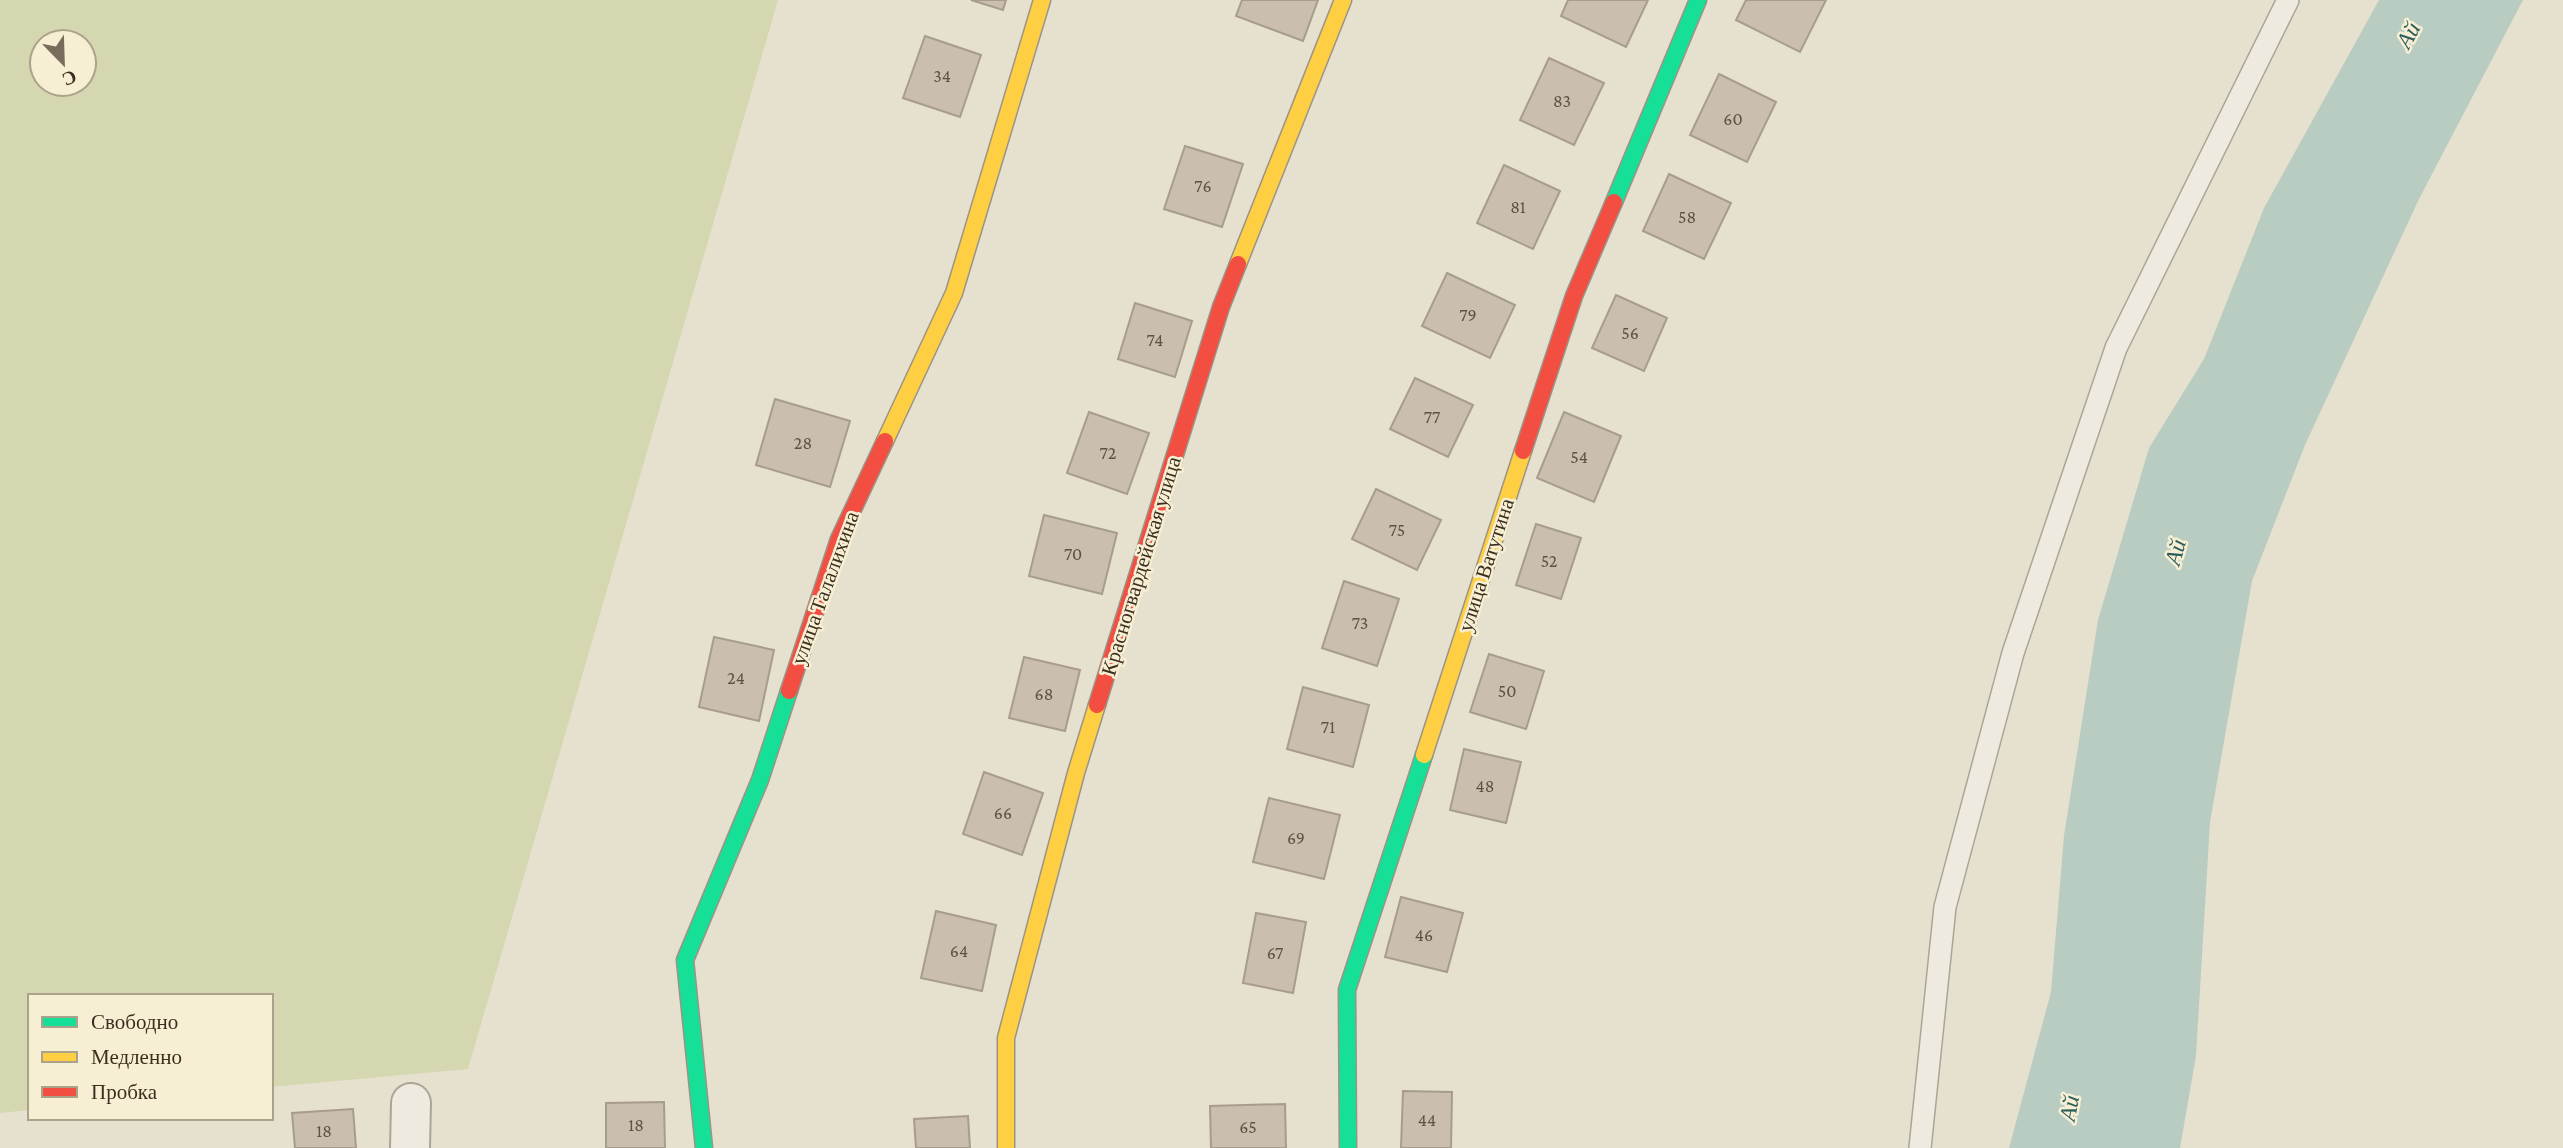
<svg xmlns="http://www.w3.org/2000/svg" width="2563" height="1148" font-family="'Crimson Pro',serif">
  <rect width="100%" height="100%" fill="#e6e0ce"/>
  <path fill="#d4d7b0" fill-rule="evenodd" d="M0,0h778l-310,1069 -197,18v-91h-241v114l-30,3zM42,42h42v42h-42z"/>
  <polygon fill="#b9ccc2" points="2379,0 2523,0 2419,199 2305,445 2252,581 2210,822 2196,1056 2180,1148 2009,1148 2051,992 2064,836 2098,620 2149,448 2204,359 2264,208"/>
  <g fill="#cabeaf" stroke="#a79c8d" stroke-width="2">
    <polygon points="971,0 1006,0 1003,10"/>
    <polygon points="1242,0 1318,0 1303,41 1236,16"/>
    <polygon points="1568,0 1648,0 1626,47 1561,16"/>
    <polygon points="1746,0 1826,0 1800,52 1736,20"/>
    <polygon points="925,36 981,55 960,117 903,98"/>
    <polygon points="1549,58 1604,83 1574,145 1520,120"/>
    <polygon points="1719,74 1776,102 1747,162 1690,135"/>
    <polygon points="1185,146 1243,164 1222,227 1164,209"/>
    <polygon points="1504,165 1560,191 1533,249 1477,223"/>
    <polygon points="1669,174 1731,203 1704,259 1643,231"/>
    <polygon points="1447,273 1515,305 1490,358 1422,326"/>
    <polygon points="1616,295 1667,318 1644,371 1592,348"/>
    <polygon points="1135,303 1192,321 1175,377 1118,359"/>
    <polygon points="1415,378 1473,405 1448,457 1390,429"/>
    <polygon points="775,399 850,421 830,487 756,465"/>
    <polygon points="1089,412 1149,433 1127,494 1067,473"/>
    <polygon points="1564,412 1621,436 1594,502 1537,478"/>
    <polygon points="1376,489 1441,520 1417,570 1352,539"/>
    <polygon points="1044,515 1117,533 1102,594 1029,576"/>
    <polygon points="1536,524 1581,538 1561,599 1516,585"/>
    <polygon points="1344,581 1399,599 1377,666 1322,648"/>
    <polygon points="714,637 774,650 759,721 699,707"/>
    <polygon points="1489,654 1544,671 1526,729 1470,712"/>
    <polygon points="1024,657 1080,670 1065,731 1009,718"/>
    <polygon points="1303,687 1369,705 1353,767 1287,749"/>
    <polygon points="1464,749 1521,762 1506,823 1450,810"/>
    <polygon points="984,772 1043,793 1022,855 963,834"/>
    <polygon points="1269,798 1340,815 1324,879 1253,862"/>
    <polygon points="1401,897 1463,913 1447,972 1385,957"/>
    <polygon points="936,911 996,925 982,991 921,978"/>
    <polygon points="1256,913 1306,922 1293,993 1243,983"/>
    <polygon points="1403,1091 1452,1092 1451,1148 1401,1148"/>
    <polygon points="664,1102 665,1148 606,1148 606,1103"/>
    <polygon points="1285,1104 1286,1148 1211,1148 1210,1106"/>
    <polygon points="353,1109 356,1148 295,1148 292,1113"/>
    <polygon points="968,1116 970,1148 916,1148 914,1119"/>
  </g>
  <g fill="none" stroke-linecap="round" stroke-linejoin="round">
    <defs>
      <polyline id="lane" points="1920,1148 1945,907 2013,653 2116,348 2288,0"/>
      <polyline id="street" points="410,1148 411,1103"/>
      <g id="fast">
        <polyline points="1614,202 1698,0"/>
        <polyline points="704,1148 685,960 760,780 789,691"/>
        <polyline points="1348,1148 1347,990 1424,755"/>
      </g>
      <g id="slow">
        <polyline points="1238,264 1343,0"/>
        <polyline points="885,441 954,293 1042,0"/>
        <polyline points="1424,755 1523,451"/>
        <polyline points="1006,1148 1006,1038 1076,773 1097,705"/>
      </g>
      <g id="jam">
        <polyline points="1523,451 1574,296 1614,202"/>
        <polyline points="789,691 839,539 885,441"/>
        <polyline points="1097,705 1221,307 1238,264"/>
      </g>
    </defs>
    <use href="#lane" stroke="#aba597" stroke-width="24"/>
    <use href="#street" stroke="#aba597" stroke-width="42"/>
    <use href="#fast" stroke="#9b9486" stroke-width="19"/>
    <use href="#slow" stroke="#9b9486" stroke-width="19"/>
    <use href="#jam" stroke="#9b9486" stroke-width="19"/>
    <use href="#lane" stroke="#eeeae0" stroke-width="21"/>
    <use href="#street" stroke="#eeeae0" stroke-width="38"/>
    <use href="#fast" stroke="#16e098" stroke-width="16"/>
    <use href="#slow" stroke="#ffcf43" stroke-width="16"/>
    <use href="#jam" stroke="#f24e42" stroke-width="16"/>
  </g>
  <g text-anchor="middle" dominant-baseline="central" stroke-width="5" stroke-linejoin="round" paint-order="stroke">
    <g font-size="18" fill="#605242">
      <text x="942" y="76">34</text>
      <text x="1562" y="101">83</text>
      <text x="1733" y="119">60</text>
      <text x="1203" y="186">76</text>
      <text x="1518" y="207">81</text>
      <text x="1687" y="217">58</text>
      <text x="1468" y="315">79</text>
      <text x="1630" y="333">56</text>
      <text x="1155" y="340">74</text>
      <text x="1432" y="417">77</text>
      <text x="803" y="443">28</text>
      <text x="1108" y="453">72</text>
      <text x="1579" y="457">54</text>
      <text x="1397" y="530">75</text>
      <text x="1073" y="554">70</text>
      <text x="1549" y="561">52</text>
      <text x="1360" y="623">73</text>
      <text x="736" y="678">24</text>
      <text x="1507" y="691">50</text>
      <text x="1044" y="694">68</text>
      <text x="1328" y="727">71</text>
      <text x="1485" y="786">48</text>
      <text x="1003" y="813">66</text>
      <text x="1296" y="838">69</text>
      <text x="1424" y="935">46</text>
      <text x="959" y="951">64</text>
      <text x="1275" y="953">67</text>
      <text x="1427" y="1120">44</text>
      <text x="636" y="1125">18</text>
      <text x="1248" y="1127">65</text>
      <text x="324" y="1131">18</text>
    </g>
    <g font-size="21" fill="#3c2e1e" stroke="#f7efd4">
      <text transform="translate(1486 565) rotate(-72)">улица Ватутина</text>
      <text transform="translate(1141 566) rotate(-73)">Красногвардейская улица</text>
      <text transform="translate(825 588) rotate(-70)">улица Талалихина</text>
    </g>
    <g font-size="23" font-style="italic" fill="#2d5c5c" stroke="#f7efd4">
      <text transform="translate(2408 35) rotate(-61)">Ай</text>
      <text transform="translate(2175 552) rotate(-74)">Ай</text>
      <text transform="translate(2069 1108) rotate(-79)">Ай</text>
    </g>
  </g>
  <rect x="28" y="994" width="245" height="126" fill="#f7efd4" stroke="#aca28b" stroke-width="2"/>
  <rect x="42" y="1017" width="35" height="10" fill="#16e098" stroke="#aca28b" stroke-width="2"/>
  <text x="91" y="1029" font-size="21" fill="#3c2e1e">Свободно</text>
  <rect x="42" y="1052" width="35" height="10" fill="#ffcf43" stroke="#aca28b" stroke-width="2"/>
  <text x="91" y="1064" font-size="21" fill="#3c2e1e">Медленно</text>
  <rect x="42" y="1087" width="35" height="10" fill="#f24e42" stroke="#aca28b" stroke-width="2"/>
  <text x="91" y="1099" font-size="21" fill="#3c2e1e">Пробка</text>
  <g transform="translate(63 63) rotate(157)"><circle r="33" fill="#f7efd4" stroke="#aca28b" stroke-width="2"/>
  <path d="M0-5L12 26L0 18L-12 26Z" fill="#786c5c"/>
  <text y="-10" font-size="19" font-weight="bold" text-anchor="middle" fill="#3c2e1e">С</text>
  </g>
</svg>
